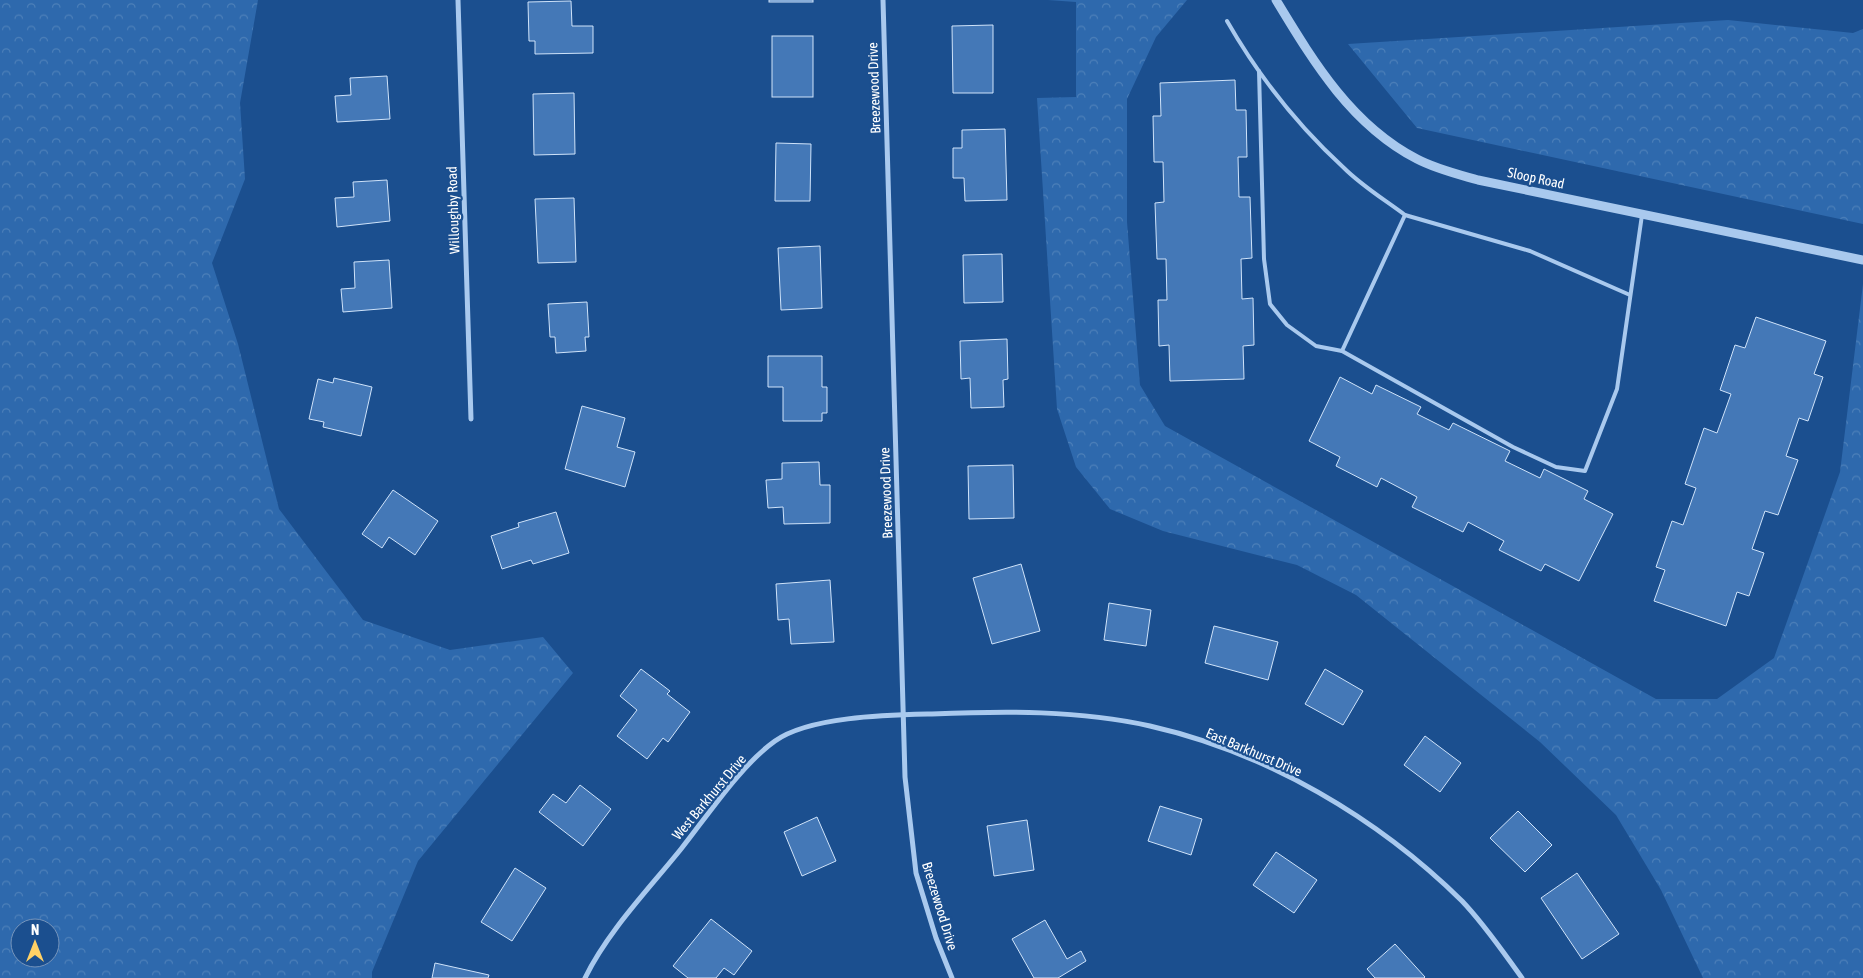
<svg xmlns="http://www.w3.org/2000/svg" width="1863" height="978" font-family="'Asap Condensed',sans-serif">
  <defs>
    <pattern id="forest-crowns" width="20" height="18" patternUnits="userSpaceOnUse" patternTransform="scale(1.25)"><rect width="20" height="18" fill="#2e69ad"/><path d="M2 6a3 3 0 1 1 6 0M12 15a3 3 0 1 1 6 0" fill="none" stroke="#4d80b9"/></pattern>
  </defs>
  <rect width="100%" height="100%" fill="#1b4f8f"/>
  <g fill="url(#forest-crowns)" fill-rule="evenodd">
    <path d="M0,0h258l-18,103 5,76 -33,84 26,81 41,165 84,111 87,30 93,-13 30,36 -155,188 -46,111v6h-372zM20,928h30v30h-30z"/>
    <polygon points="1048,0 1187,0 1156,37 1127,99 1127,222 1140,385 1165,426 1656,699 1717,699 1774,658 1840,472 1863,284 1863,978 1703,978 1661,890 1616,815 1540,742 1356,595 1297,565 1163,531 1110,509 1076,467 1057,409 1037,98 1076,97 1076,2"/>
    <polygon points="1728,20 1853,33 1863,29 1863,224 1417,128 1348,44"/>
  </g>
  <g fill="#4478b7" stroke="#cfe3fa">
    <rect x="769" y="0" width="44" height="2"/>
    <polygon points="571,1 572,26 593,26 593,53 535,54 535,41 529,41 528,2"/>
    <polygon points="993,25 993,93 953,93 952,26"/>
    <rect x="772" y="36" width="41" height="61"/>
    <polygon points="387,76 390,119 337,122 335,96 351,95 350,78"/>
    <polygon points="1235,80 1236,110 1246,110 1247,157 1238,157 1239,197 1250,197 1252,258 1241,259 1242,299 1253,298 1254,345 1243,346 1244,379 1170,381 1169,345 1159,346 1158,300 1167,300 1166,259 1157,259 1155,203 1164,202 1163,162 1154,162 1153,116 1161,116 1160,83"/>
    <polygon points="574,93 575,154 534,155 533,94"/>
    <polygon points="1005,129 1007,200 965,201 964,178 953,178 953,148 962,148 962,130"/>
    <polygon points="776,143 811,144 810,201 775,201"/>
    <polygon points="387,180 390,221 337,227 335,198 354,197 353,182"/>
    <polygon points="574,198 576,262 538,263 535,199"/>
    <polygon points="820,246 822,308 781,310 778,248"/>
    <polygon points="1002,254 1003,302 964,303 963,255"/>
    <polygon points="389,260 392,308 343,312 341,289 355,288 354,262"/>
    <polygon points="587,302 589,337 585,337 586,351 556,353 555,337 550,337 548,304"/>
    <polygon points="1756,317 1826,341 1814,374 1823,377 1808,421 1799,418 1786,456 1798,460 1778,515 1765,511 1752,549 1764,553 1749,596 1737,592 1726,626 1654,601 1665,570 1656,567 1672,521 1683,525 1696,488 1685,484 1704,428 1717,433 1731,394 1720,390 1735,345 1745,348"/>
    <polygon points="1007,339 1008,379 1003,380 1004,407 971,408 970,378 961,379 960,341"/>
    <polygon points="768,356 822,356 822,387 827,387 827,413 822,413 822,421 783,421 783,387 768,387"/>
    <polygon points="1340,377 1372,394 1376,385 1421,407 1417,414 1449,430 1453,423 1510,451 1505,461 1540,478 1544,469 1588,491 1584,499 1613,514 1579,581 1545,564 1541,571 1499,550 1504,541 1468,522 1463,532 1412,507 1417,497 1381,478 1377,487 1336,466 1340,457 1309,441"/>
    <polygon points="334,378 372,387 361,436 323,427 324,422 309,419 318,379 333,383"/>
    <polygon points="582,406 625,418 617,447 635,452 625,487 565,469"/>
    <polygon points="819,462 820,485 830,485 830,523 784,524 783,507 768,508 766,480 782,479 782,463"/>
    <polygon points="1013,465 1014,518 969,519 968,466"/>
    <polygon points="393,490 438,521 415,555 389,537 382,548 362,534"/>
    <polygon points="556,512 569,553 533,564 531,560 502,569 491,536 519,527 518,523"/>
    <polygon points="1021,564 1040,631 992,644 973,578"/>
    <polygon points="830,580 834,642 791,644 789,619 778,620 776,584"/>
    <polygon points="1109,603 1151,610 1146,646 1104,640"/>
    <polygon points="1214,626 1278,642 1268,680 1205,663"/>
    <polygon points="641,669 670,691 667,694 690,712 668,742 663,738 647,759 617,736 637,710 620,696"/>
    <polygon points="1325,669 1363,691 1343,725 1305,704"/>
    <polygon points="1425,736 1461,763 1440,792 1404,765"/>
    <polygon points="580,785 611,809 583,846 539,812 553,794 566,803"/>
    <polygon points="1160,806 1202,819 1191,855 1148,841"/>
    <polygon points="1518,811 1552,845 1525,872 1490,838"/>
    <polygon points="817,817 836,861 802,876 784,832"/>
    <polygon points="1027,820 1034,870 994,876 987,826"/>
    <polygon points="1276,852 1317,880 1294,913 1253,885"/>
    <polygon points="515,868 546,888 512,941 481,922"/>
    <polygon points="1577,873 1619,934 1582,959 1541,898"/>
    <polygon points="711,919 752,951 734,975 724,968 716,978 688,978 673,966"/>
    <polygon points="1045,920 1067,959 1081,951 1086,961 1058,978 1034,978 1012,939"/>
    <polygon points="1395,944 1425,977 1424,978 1375,978 1367,969"/>
    <polygon points="435,963 489,975 488,978 432,978"/>
  </g>
  <g fill="none" stroke-linecap="round" stroke-linejoin="round">
    <g stroke="#a9c9ee" stroke-width="4">
      <path d="M1227,21c31,54 71,105 117,147 18,18 41,32 61,47"/>
      <polyline points="1259,71 1264,259 1270,304 1287,325 1316,346 1342,351 1513,447 1556,467 1585,471 1617,389 1642,215"/>
      <polyline points="1342,351 1405,215 1530,251 1630,295"/>
    </g>
    <g stroke="#a9c9ee" stroke-width="5">
      <polyline points="458,0 471,419"/>
      <polyline points="883,0 905,777 916,873 936,938 952,978"/>
      <path d="M585,978c23,-47 63,-88 96,-129 27,-34 60,-84 94,-108 35,-25 115,-26 157,-27 72,-3 147,-4 218,12 116,26 228,92 312,175 23,24 41,51 60,77"/>
    </g>
    <path stroke="#a9c9ee" stroke-width="9" d="M1276,0c37,61 75,125 141,159 19,10 40,15 61,21l385,80"/>
  </g>
  <g text-anchor="middle" dominant-baseline="central" stroke-width="4.5" stroke-linejoin="round" paint-order="stroke">
    <g font-size="14" fill="#fff" stroke="#1b4f8f">
      <text transform="translate(874 88) rotate(-92)">Breezewood Drive</text>
      <text transform="translate(1536 178) rotate(12)">Sloop Road</text>
      <text transform="translate(453 210) rotate(-92)">Willoughby Road</text>
      <text transform="translate(886 493) rotate(-92)">Breezewood Drive</text>
      <text transform="translate(1254 752) rotate(23)">East Barkhurst Drive</text>
      <text transform="translate(709 797) rotate(-50)">West Barkhurst Drive</text>
      <text transform="translate(940 906) rotate(73)">Breezewood Drive</text>
    </g>
  </g>
  <g transform="translate(35 943)"><circle r="24" fill="#1b4f8f" stroke="#7695bc"/>
  <path d="M0-4L9 19L0 12L-9 19Z" fill="#ffd166"/>
  <text y="-8" font-size="14" font-weight="bold" text-anchor="middle" fill="#ffffff">N</text>
  </g>
</svg>
